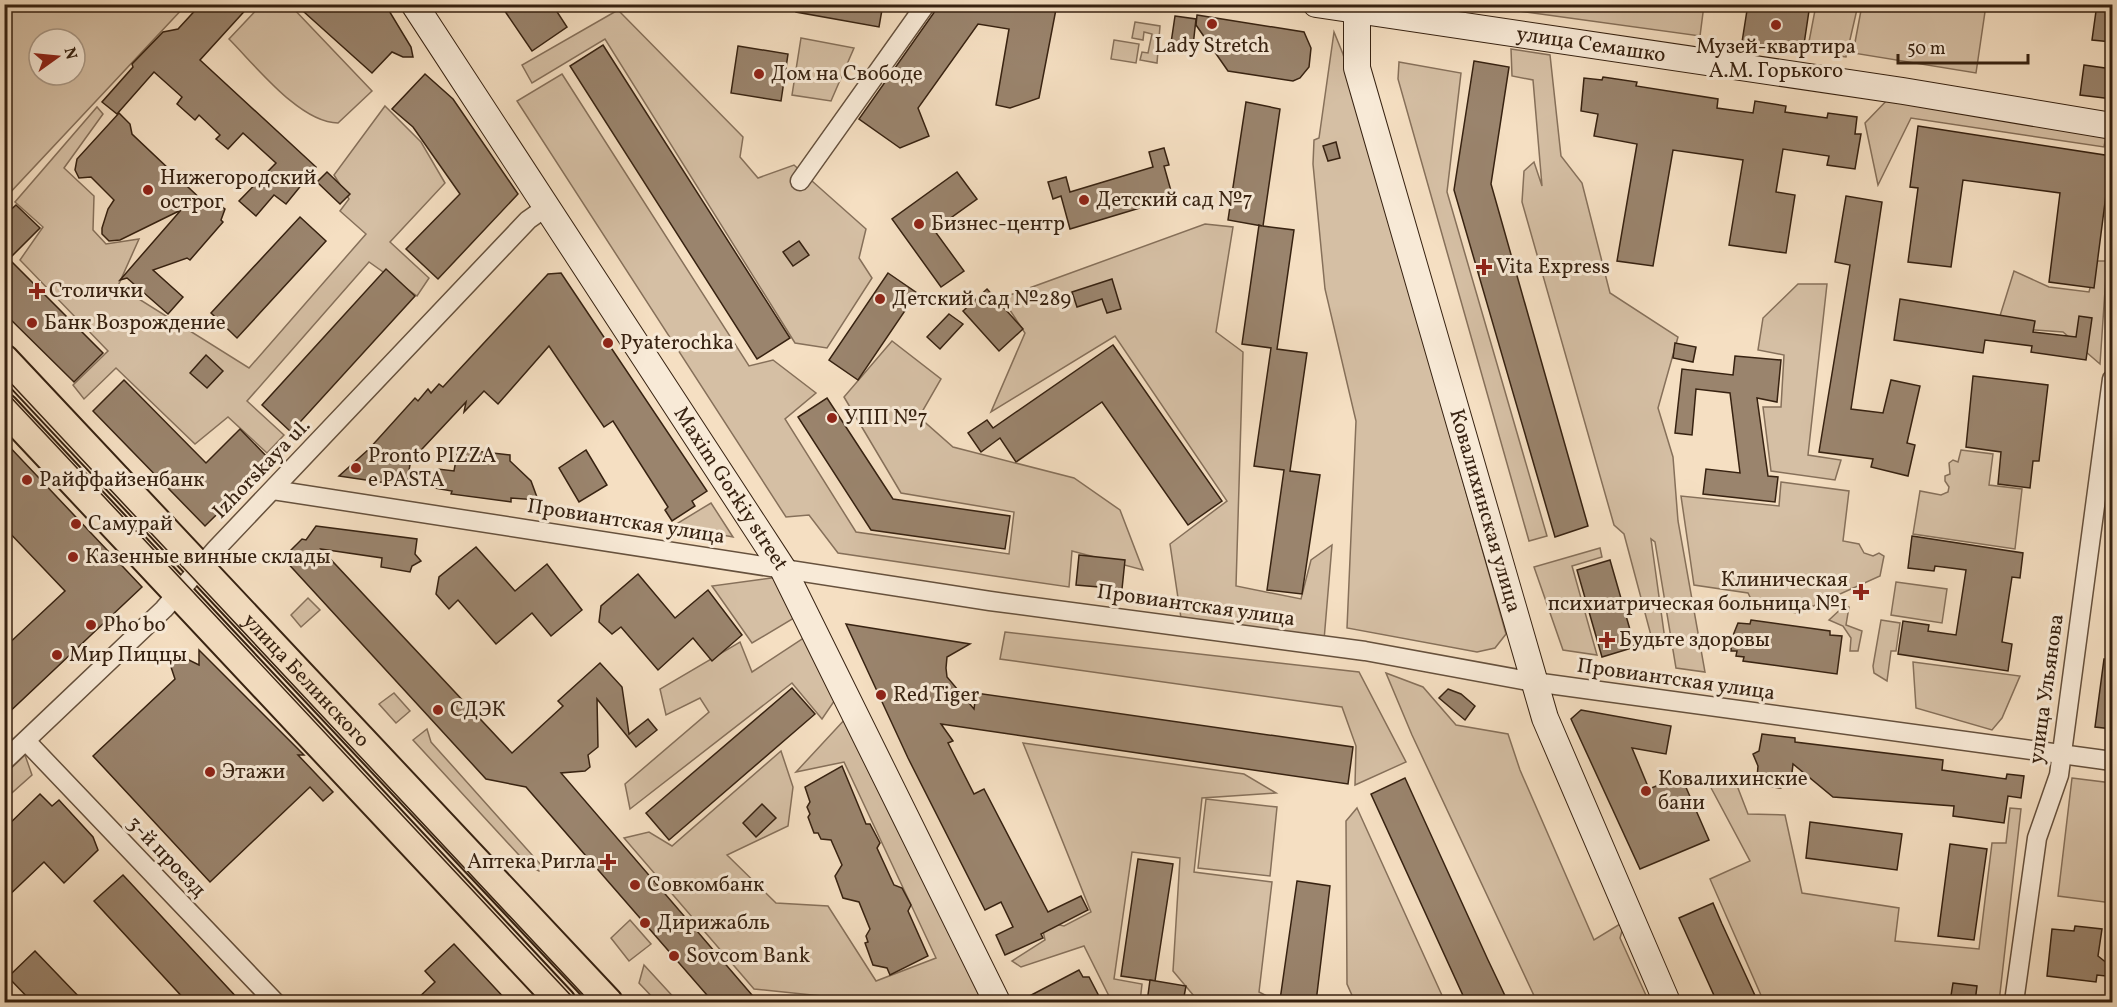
<svg xmlns="http://www.w3.org/2000/svg" width="2117" height="1007" font-family="Vollkorn,serif">
  <rect width="100%" height="100%" fill="#f5dfc2"/>
  <filter id="stains"><feTurbulence type="fractalNoise" baseFrequency=".00333" numOctaves="4"/><feColorMatrix values="0 0 0 0 .2 0 0 0 0 .09 0 0 0 0 .02 0 0 0 .5 -.17"/></filter>
  <radialGradient id="worn" r=".72"><stop offset=".6" stop-color="#630" stop-opacity="0"/><stop offset="1" stop-color="#630" stop-opacity=".3"/></radialGradient>
  <g fill="#d5bfa4" stroke="#86705a" stroke-width="1.5" fill-rule="evenodd">
    <path d="M5,4l181,1 -181,193 -1,-193zM39,39h36v36h-36z"/>
    <path d="M261,5h29l82,86 -34,32c-38,0 -83,-58 -109,-84z"/>
    <polygon points="1476,5 1704,4 1704,5 1700,36"/>
    <polygon points="1816,5 1858,5 1846,57 1807,52"/>
    <polygon points="1862,5 1986,5 1976,73 1853,53"/>
    <polygon points="618,10 743,137 740,157 758,178 794,165 866,229 859,258 872,278 827,348 795,343 605,39 532,83 522,65"/>
    <polygon points="1135,22 1160,26 1157,63 1140,60 1142,52 1148,53 1152,34 1144,32 1143,40 1132,38"/>
    <polygon points="1334,32 1343,54 1506,634 1495,648 1477,652 1347,628 1356,421 1325,289 1313,164 1314,140 1319,138"/>
    <polygon points="801,38 854,48 831,101 792,95"/>
    <polygon points="1114,40 1139,44 1136,63 1111,59"/>
    <polygon points="1511,49 1550,55 1561,156 1582,183 1610,293 1678,337 1658,408 1673,457 1678,521 1705,672 1676,668 1655,542 1651,539 1666,647 1653,643 1624,534 1614,525 1522,202 1524,171 1534,162 1542,186 1533,80 1512,76"/>
    <polygon points="1399,62 1461,73 1447,192 1547,536 1529,541 1398,79"/>
    <polygon points="562,74 749,366 773,360 816,393 785,419 856,532 1009,554 1014,512 901,493 844,397 892,341 941,379 919,417 953,447 1074,478 1120,510 1143,570 1072,551 1069,587 838,553 809,515 786,517 517,101"/>
    <polygon points="1892,95 2107,131 2104,147 1911,118 1878,185 1865,123"/>
    <polygon points="385,106 421,142 445,183 390,242 429,278 417,296 369,262 247,401 284,435 267,453 228,417 195,444 116,368 84,399 73,385 108,351 20,260 43,227 15,202 97,107 103,114 64,168 94,196 93,230 106,244 139,239 118,286 249,368 366,234 340,211 349,199 334,175"/>
    <polygon points="1205,224 1233,227 1216,332 1243,352 1236,586 1301,599 1311,560 1332,545 1324,640 1181,618 1170,544 1227,501 1115,336 991,412 1025,333 1002,298"/>
    <polygon points="2097,261 2107,261 2100,364 2063,332 2022,329 1994,335 2014,271 2049,287 2089,292"/>
    <polygon points="1798,284 1827,284 1808,455 1841,460 1835,480 1771,471 1763,407 1781,407 1784,355 1758,350 1763,318"/>
    <polygon points="1961,450 1993,454 1989,485 2022,489 2015,549 1913,534 1920,491 1941,495 1948,492 1949,487 1945,481 1945,476 1950,474 1949,463 1953,460 1958,462"/>
    <polygon points="1781,482 1849,491 1843,541 1859,544 1864,553 1873,556 1879,553 1884,556 1880,576 1798,613 1755,607 1748,593 1694,585 1681,496 1779,506"/>
    <polygon points="711,503 733,537 673,526"/>
    <polygon points="1600,548 1602,557 1572,566 1597,655 1563,650 1534,567"/>
    <polygon points="779,577 799,615 752,643 712,586"/>
    <polygon points="1896,582 1947,589 1942,623 1891,615"/>
    <polygon points="308,598 320,610 301,627 291,615"/>
    <polygon points="1844,606 1849,607 1846,625 1862,631 1858,651 1850,651 1851,638 1843,626 1829,620"/>
    <polygon points="1881,620 1900,623 1896,651 1891,651 1887,681 1874,673 1873,666"/>
    <polygon points="1005,632 1359,672 1406,762 1355,785 1356,746 1342,707 1000,659"/>
    <polygon points="808,635 837,697 822,719 792,683 630,809 625,784 709,712 700,698 666,715 660,689 740,642 752,672"/>
    <polygon points="1913,662 2020,676 2002,718 1992,730 1916,708"/>
    <polygon points="1386,673 1423,687 1456,725 1508,734 1520,770 1594,940 1625,921 1620,938 1649,1002 1537,1002 1412,735"/>
    <polygon points="394,693 410,711 396,723 379,704"/>
    <polygon points="847,717 988,1002 879,1002 754,989 624,838 649,832 672,846 781,751 793,787 788,826 727,855 776,903 828,906 876,981 936,958 844,762 796,772"/>
    <polygon points="427,729 431,742 542,866 539,871 529,866 413,740"/>
    <polygon points="1023,743 1244,774 1276,793 1202,798 1194,872 1272,882 1259,992 1279,1002 1199,1002 1173,971 1180,858 1132,852 1114,979 1142,984 1140,1002 1112,1002 1084,946 1021,967 1012,961 1045,940 1043,931 1055,924 1064,926 1091,912"/>
    <polygon points="25,755 32,775 5,799 5,774"/>
    <polygon points="2072,778 2112,783 2112,903 2058,896"/>
    <polygon points="1736,783 1748,814 1785,815 1802,893 1899,908 1895,941 1979,949 1992,843 2006,843 2010,808 2021,809 1999,1002 1764,1002 1710,879 1750,861 1709,784"/>
    <polygon points="1206,799 1277,807 1270,876 1198,868"/>
    <polygon points="1357,808 1445,1002 1355,1002 1347,984 1346,821"/>
    <polygon points="630,920 651,944 629,961 611,938"/>
    <polygon points="644,965 678,1002 657,1002 639,983"/>
  </g>
  <g fill="#9a846d" stroke="#372211" stroke-width="1.5">
    <polygon points="201,4 251,4 200,60 316,167 286,204 274,195 256,216 239,201 276,163 243,133 228,149 216,139 220,135 199,115 195,120 177,104 182,97 154,72 117,114 102,102 133,67 132,64 163,32 178,29"/>
    <polygon points="311,4 385,4 411,47 413,57 403,57 392,52 372,73 304,12"/>
    <polygon points="500,4 552,4 567,27 532,51"/>
    <polygon points="796,4 883,4 879,27 796,12"/>
    <polygon points="940,4 1057,4 1039,98 1010,108 996,105 1009,29 978,24 918,108 929,136 900,148 859,119"/>
    <polygon points="1748,4 1810,4 1803,51 1742,42"/>
    <polygon points="2097,4 2112,4 2112,42 2092,40"/>
    <polygon points="1197,15 1304,32 1311,48 1309,67 1300,78 1293,81 1228,71 1196,25"/>
    <polygon points="1175,16 1196,19 1193,46 1171,43"/>
    <polygon points="603,45 790,338 757,359 570,66"/>
    <polygon points="738,46 788,54 781,101 731,93"/>
    <polygon points="1474,61 1509,67 1491,184 1588,526 1555,537 1454,190"/>
    <polygon points="2084,65 2112,69 2112,99 2080,95"/>
    <polygon points="425,74 453,99 518,194 438,279 406,249 460,194 413,127 392,109"/>
    <polygon points="1603,77 1637,82 1636,86 1718,99 1717,108 1753,113 1755,101 1786,106 1785,112 1827,118 1828,113 1857,117 1855,134 1861,134 1855,169 1827,165 1829,156 1783,149 1776,192 1795,195 1786,253 1729,245 1743,160 1673,150 1653,266 1617,261 1637,144 1594,136 1598,114 1581,111 1584,78 1602,80"/>
    <polygon points="1246,102 1280,109 1263,226 1294,230 1277,349 1307,353 1290,471 1320,475 1302,594 1267,590 1284,470 1254,466 1271,348 1242,344 1259,225 1262,226 1228,220"/>
    <polygon points="119,113 130,124 132,134 206,204 218,204 225,209 221,220 223,222 190,260 187,258 153,270 183,297 168,314 127,278 120,280 181,210 120,240 109,241 102,234 102,228 108,209 114,200 91,177 79,178 75,170 77,159"/>
    <polygon points="1918,126 2111,156 2094,288 2049,282 2060,193 1963,180 1951,267 1908,262 1918,188 1910,187"/>
    <polygon points="1336,142 1340,158 1328,161 1323,146"/>
    <polygon points="1164,148 1169,165 1164,166 1173,198 1070,229 1061,196 1053,199 1048,182 1066,177 1070,192 1153,167 1149,152"/>
    <polygon points="327,172 350,194 340,204 317,182"/>
    <polygon points="957,172 977,199 934,230 964,271 941,287 892,219"/>
    <polygon points="1846,196 1882,202 1851,409 1883,413 1891,380 1920,386 1907,443 1915,445 1908,476 1871,467 1873,459 1819,452 1850,265 1835,262"/>
    <polygon points="16,205 40,228 9,259 103,353 74,382 4,313 4,216"/>
    <polygon points="300,217 326,241 237,338 211,313"/>
    <polygon points="799,241 809,255 793,266 783,252"/>
    <polygon points="386,269 415,296 291,432 262,405"/>
    <polygon points="561,273 707,491 692,501 695,506 672,521 665,510 668,507 613,421 604,427 549,346 498,404 484,391 464,412 466,402 408,464 410,465 406,486 339,476 369,449 415,398 418,401 428,389 431,393 439,384 443,387 548,274"/>
    <polygon points="888,273 917,293 858,380 829,360"/>
    <polygon points="1112,279 1121,309 1107,313 1102,299 1077,307 1072,292"/>
    <polygon points="987,289 1023,329 999,351 963,311"/>
    <polygon points="1900,299 2035,321 2033,332 2076,337 2079,316 2092,318 2086,360 2031,352 2032,346 1985,340 1983,353 1894,340"/>
    <polygon points="949,314 963,324 940,349 927,337"/>
    <polygon points="1675,343 1696,347 1693,362 1673,358"/>
    <polygon points="1113,345 1222,501 1188,525 1102,402 1016,462 1000,438 981,452 968,433 987,420 993,428"/>
    <polygon points="206,355 223,371 207,388 190,373"/>
    <polygon points="1735,356 1781,360 1777,402 1757,398 1768,476 1778,477 1775,502 1703,494 1706,469 1740,473 1730,393 1696,389 1692,435 1675,433 1682,369 1733,375"/>
    <polygon points="1973,376 2048,385 2039,461 2033,461 2030,488 1998,484 2001,452 1966,447"/>
    <polygon points="124,380 206,463 240,429 271,461 205,526 93,411"/>
    <polygon points="827,398 893,499 1010,516 1005,549 871,530 798,417"/>
    <polygon points="4,441 142,587 4,717 4,648 65,591 4,527"/>
    <polygon points="458,449 510,455 510,461 531,481 538,500 511,498 511,502 451,494 452,491 434,488 438,469 454,471"/>
    <polygon points="586,450 607,485 579,502 559,468"/>
    <polygon points="316,526 417,539 415,554 421,561 412,566 410,572 381,567 382,558 321,549 512,753 563,706 558,701 600,663 622,687 629,734 648,719 657,730 636,747 597,699 598,747 588,755 590,767 585,771 561,773 758,1002 713,1002 526,787 486,779 283,558 302,539 306,540"/>
    <polygon points="1912,536 2023,553 2020,578 2012,577 2002,642 2012,644 2008,671 1898,654 1903,621 1929,625 1928,631 1956,635 1966,570 1935,566 1934,571 1908,568"/>
    <polygon points="476,547 515,591 547,564 582,610 551,636 532,613 496,644 458,600 449,609 436,594 439,577"/>
    <polygon points="1079,555 1125,560 1122,589 1076,585"/>
    <polygon points="1610,560 1635,647 1602,657 1577,570"/>
    <polygon points="638,574 675,618 708,590 742,635 712,661 693,638 658,670 621,627 612,634 599,622 601,606"/>
    <polygon points="1751,620 1830,631 1830,635 1842,636 1837,674 1743,661 1744,657 1736,656 1737,651 1731,651 1732,638 1738,623 1750,624"/>
    <polygon points="846,624 970,644 947,657 946,668 947,677 974,709 976,693 1353,747 1348,784 941,724 953,741 948,743 974,794 984,789 1048,912 1081,896 1088,910 1041,934 1043,938 1005,955 996,935 1013,927 1001,902 985,910 908,758"/>
    <polygon points="199,650 304,755 298,755 333,792 323,801 310,787 210,882 93,756 175,679 171,667 174,659 183,657 199,665"/>
    <polygon points="2104,659 2112,659 2112,729 2095,727"/>
    <polygon points="792,688 815,714 669,840 646,813"/>
    <polygon points="1448,689 1461,694 1475,706 1465,720 1439,698"/>
    <polygon points="1581,710 1671,726 1666,754 1632,748 1649,789 1681,776 1709,840 1640,869 1571,719"/>
    <polygon points="1762,734 1795,738 1795,742 1943,760 1942,770 2006,779 2007,774 2024,776 2021,798 2008,796 2004,823 1953,816 1954,806 1833,797 1793,764 1791,782 1784,781 1781,788 1773,787 1769,786 1766,779 1757,778 1758,766 1753,754 1759,751"/>
    <polygon points="842,766 866,824 870,824 880,843 877,848 894,885 902,888 911,905 908,911 928,956 890,975 887,968 873,965 865,943 868,942 866,936 870,929 859,902 843,898 835,876 842,865 831,840 821,839 818,833 814,833 808,817 810,814 807,807 810,802 805,787"/>
    <polygon points="1405,778 1488,960 1508,1002 1466,1002 1371,794"/>
    <polygon points="40,794 52,806 59,800 93,837 98,850 64,883 44,862 4,900 4,829"/>
    <polygon points="762,804 776,818 756,837 743,823"/>
    <polygon points="1810,822 1902,834 1897,870 1806,858"/>
    <polygon points="1950,844 1987,849 1974,940 1938,936"/>
    <polygon points="1138,859 1173,864 1155,981 1121,976"/>
    <polygon points="123,875 241,1002 187,1002 94,901"/>
    <polygon points="1297,881 1330,886 1316,1002 1280,1000"/>
    <polygon points="1713,903 1722,924 1758,1002 1717,1002 1679,918"/>
    <polygon points="2075,926 2102,929 2098,956 2108,964 2106,976 2097,975 2096,982 2047,976 2052,929 2074,931"/>
    <polygon points="454,944 508,1002 414,1002 435,982 425,971"/>
    <polygon points="35,951 84,1002 32,1002 8,977"/>
    <polygon points="1079,970 1083,977 1089,977 1102,1002 1018,1002"/>
    <polygon points="1150,980 1186,986 1183,1002 1147,1002"/>
    <polygon points="1953,983 1977,986 1975,1002 1950,1002"/>
  </g>
  <g fill="none" stroke-linecap="round" stroke-linejoin="round">
    <defs>
      <g id="street">
        <polyline points="800,181 926,4"/>
        <polyline points="273,490 990,601 1365,651 1534,682 2112,761"/>
        <polyline points="26,741 275,1002"/>
        <polyline points="4,761 164,609 216,549 528,220 548,206"/>
        <polyline points="2014,1002 2037,838 2059,775 2112,379"/>
      </g>
      <g id="secondary">
        <path id="s1" d="M414,4l369,565 214,433"/>
        <path id="s2" d="M1316,4l587,87 209,35"/>
        <path id="s3" d="M1357,4v64l188,650 122,284"/>
      </g>
      <g id="primary">
        <path id="s4" d="M4,359l604,643"/>
        <polyline points="4,408 561,1002"/>
      </g>
    </defs>
    <use href="#street" stroke="#66513d" stroke-width="21"/>
    <use href="#secondary" stroke="#372211" stroke-width="28"/>
    <use href="#primary" stroke="#372211" stroke-width="32"/>
    <use href="#street" stroke="#f8ead7" stroke-width="18"/>
    <use href="#secondary" stroke="#f8ead7" stroke-width="26"/>
    <use href="#primary" stroke="#f5dfc2" stroke-width="28"/>
    <g stroke="#372211" stroke-width="1.5">
      <polyline points="4,376 590,1002"/>
      <polyline points="4,390 577,1002"/>
    </g>
  </g>
  <g fill="#8f2418" stroke="#f8ead7" stroke-width="2">
    <circle cx="1212" cy="24" r="6"/>
    <circle cx="1776" cy="25" r="6"/>
    <circle cx="759" cy="74" r="6"/>
    <circle cx="148" cy="190" r="6"/>
    <circle cx="1084" cy="200" r="6"/>
    <circle cx="919" cy="224" r="6"/>
    <path d="M1481 258h6v6h6v6h-6v6h-6v-6h-6v-6h6z"/>
    <path d="M34 282h6v6h6v6h-6v6h-6v-6h-6v-6h6z"/>
    <circle cx="880" cy="299" r="6"/>
    <circle cx="32" cy="323" r="6"/>
    <circle cx="608" cy="343" r="6"/>
    <circle cx="832" cy="418" r="6"/>
    <circle cx="356" cy="468" r="6"/>
    <circle cx="27" cy="480" r="6"/>
    <circle cx="76" cy="524" r="6"/>
    <circle cx="73" cy="557" r="6"/>
    <path d="M1858 583h6v6h6v6h-6v6h-6v-6h-6v-6h6z"/>
    <circle cx="91" cy="625" r="6"/>
    <path d="M1604 631h6v6h6v6h-6v6h-6v-6h-6v-6h6z"/>
    <circle cx="57" cy="655" r="6"/>
    <circle cx="881" cy="695" r="6"/>
    <circle cx="438" cy="710" r="6"/>
    <circle cx="210" cy="772" r="6"/>
    <circle cx="1646" cy="791" r="6"/>
    <path d="M605 853h6v6h6v6h-6v6h-6v-6h-6v-6h6z"/>
    <circle cx="635" cy="885" r="6"/>
    <circle cx="645" cy="923" r="6"/>
    <circle cx="674" cy="956" r="6"/>
  </g>
  <g text-anchor="middle" dominant-baseline="central" stroke-width="6" stroke-linejoin="round" paint-order="stroke">
    <g font-size="21" fill="#372211" stroke="#f8ead7">
      <text stroke="none"><textPath href="#s2" startOffset="278">улица Семашко</textPath></text>
      <text transform="translate(262 469) rotate(-46)">Izhorskaya ul.</text>
      <text stroke="none"><textPath href="#s1" startOffset="579">Maxim Gorkiy street</textPath></text>
      <text stroke="none"><textPath href="#s3" startOffset="525">Ковалихинская улица</textPath></text>
      <text transform="translate(626 522) rotate(9)">Провиантская улица</text>
      <text transform="translate(1196 606) rotate(8)">Провиантская улица</text>
      <text transform="translate(1676 680) rotate(8)">Провиантская улица</text>
      <text stroke="none"><textPath href="#s4" startOffset="441">улица Белинского</textPath></text>
      <text transform="translate(2047 689) rotate(-82)">улица Ульянова</text>
      <text transform="translate(166 857) rotate(46)">3-й проезд</text>
    </g>
    <g font-size="21" fill="#372211" stroke="#f8ead7" text-anchor="start">
      <text x="1212" y="46" text-anchor="middle">Lady Stretch</text>
      <text x="1776" y="47" text-anchor="middle">Музей-квартира<tspan x="1776" dy="24">А.М. Горького</tspan></text>
      <text x="771" y="74">Дом на Свободе</text>
      <text x="160" y="178">Нижегородский<tspan x="160" dy="24">острог</tspan></text>
      <text x="1096" y="200">Детский сад №7</text>
      <text x="931" y="224">Бизнес-центр</text>
      <text x="1496" y="267">Vita Express</text>
      <text x="49" y="291">Столички</text>
      <text x="892" y="299">Детский сад №289</text>
      <text x="44" y="323">Банк Возрождение</text>
      <text x="620" y="343">Pyaterochka</text>
      <text x="844" y="418">УПП №7</text>
      <text x="368" y="456">Pronto PIZZA<tspan x="368" dy="24">e PASTA</tspan></text>
      <text x="39" y="480">Райффайзенбанк</text>
      <text x="88" y="524">Самурай</text>
      <text x="85" y="557">Казенные винные склады</text>
      <text x="1848" y="580" text-anchor="end">Клиническая<tspan x="1848" dy="24">психиатрическая больница №1</tspan></text>
      <text x="103" y="625">Pho bo</text>
      <text x="1619" y="640">Будьте здоровы</text>
      <text x="69" y="655">Мир Пиццы</text>
      <text x="893" y="695">Red Tiger</text>
      <text x="450" y="710">СДЭК</text>
      <text x="222" y="772">Этажи</text>
      <text x="1658" y="779">Ковалихинские<tspan x="1658" dy="24">бани</tspan></text>
      <text x="596" y="862" text-anchor="end">Аптека Ригла</text>
      <text x="647" y="885">Совкомбанк</text>
      <text x="657" y="923">Дирижабль</text>
      <text x="686" y="956">Sovcom Bank</text>
    </g>
  </g>
  <rect width="2117" height="1007" fill="none" stroke="#f5dfc2" stroke-width="24"/>
  <rect x="6" y="6" width="2105" height="995" fill="none" stroke="#372211" stroke-width="3"/>
  <rect x="12" y="12" width="2093" height="983" fill="none" stroke="#372211" stroke-width="1.5"/>
  <g transform="translate(57 57) rotate(75)"><circle r="28" fill="#f8ead7" stroke="#ab9a88" stroke-width="1.5"/>
  <path d="M0-4.5L10 22L0 15L-10 22Z" fill="#8f2418"/>
  <text y="-9" font-size="16" font-weight="bold" text-anchor="middle" fill="#372211">N</text>
  </g>
  <path d="M1898 54v9h130v-9" fill="none" stroke="#372211" stroke-width="3"/>
  <text x="1907" y="54" font-size="18" fill="#372211" stroke="#f8ead7" stroke-width="4.5" paint-order="stroke">50 m</text>
  <rect width="100%" height="100%" filter="url(#stains)"/>
  <rect width="100%" height="100%" fill="url(#worn)"/>
</svg>
